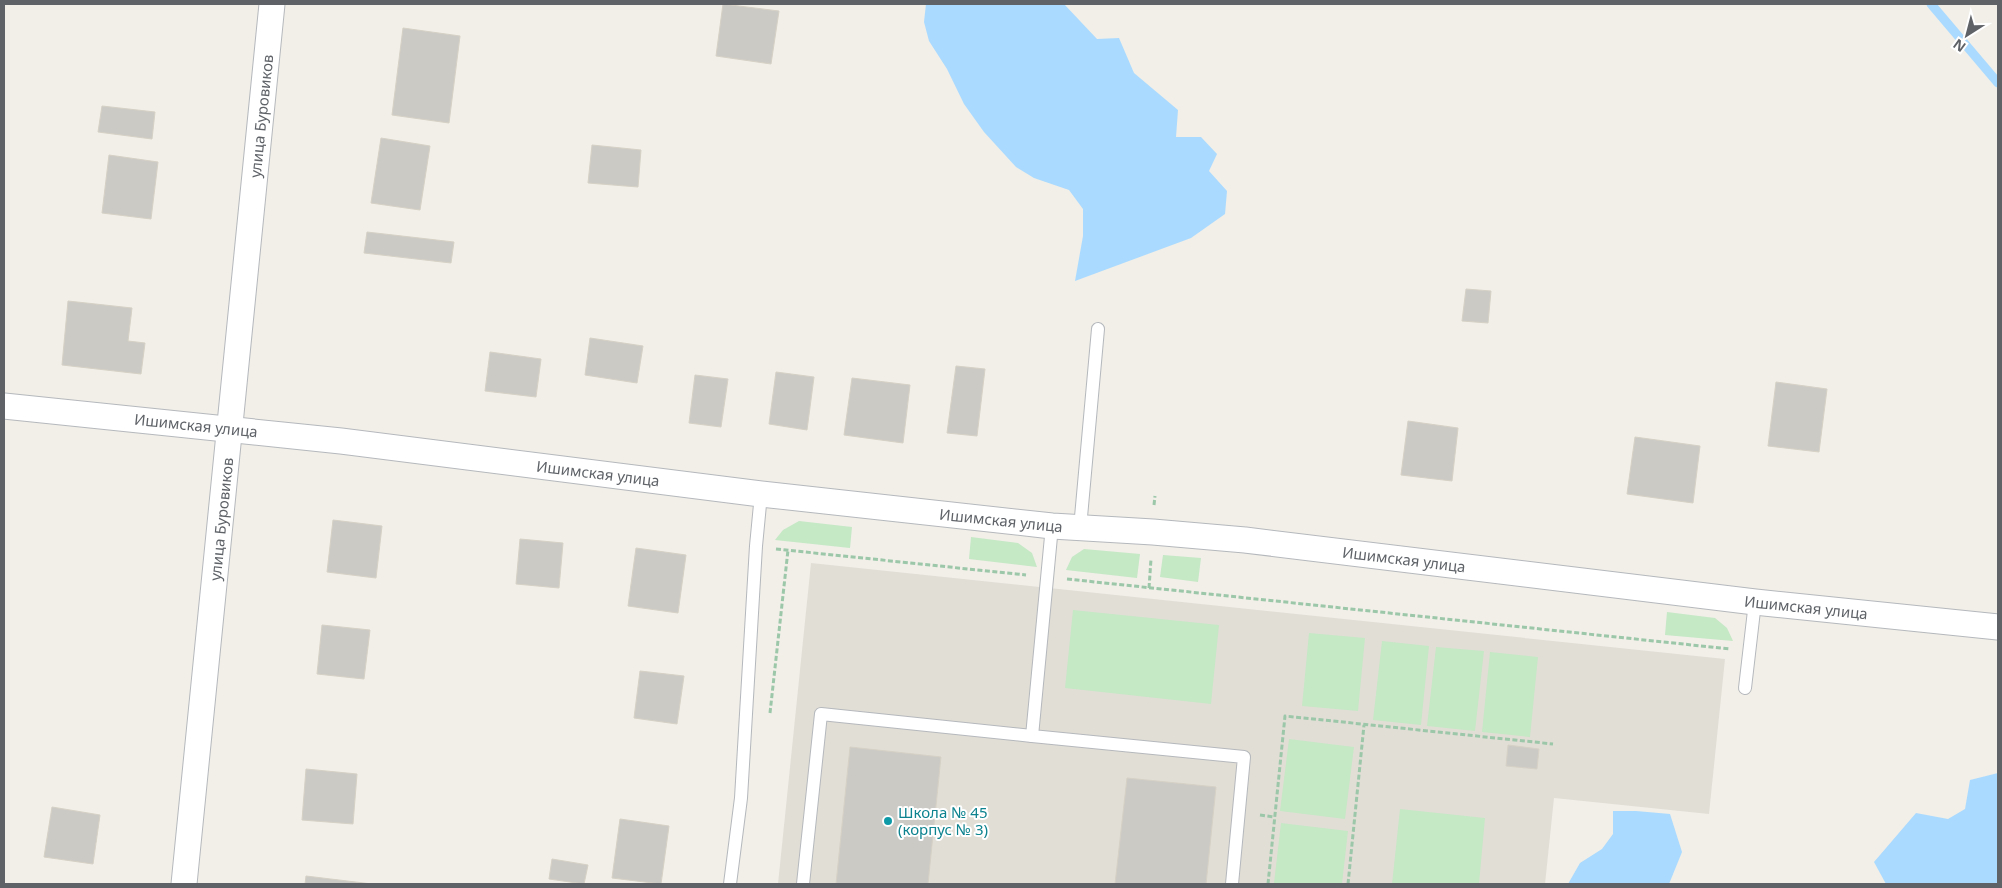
<svg xmlns="http://www.w3.org/2000/svg" width="2002" height="888" font-family="'Noto Sans',sans-serif">
  <rect width="100%" height="100%" fill="#f1efe8"/>
  <polygon fill="#e1ded6" points="811,563 1725,659 1709,814 1554,798 1545,884 778,884"/>
  <g fill="#c5e8c5">
    <polygon points="799,521 852,527 850,548 775,540 783,530"/>
    <polygon points="971,537 1018,543 1032,553 1037,567 969,559"/>
    <polygon points="1084,549 1140,554 1137,578 1066,570 1072,557"/>
    <polygon points="1163,555 1201,558 1198,582 1160,577"/>
    <polygon points="1073,610 1219,625 1211,704 1065,688"/>
    <polygon points="1667,612 1715,618 1727,628 1733,641 1665,635"/>
    <polygon points="1309,633 1365,638 1358,711 1302,706"/>
    <polygon points="1382,641 1429,646 1421,725 1373,720"/>
    <polygon points="1436,647 1484,651 1475,731 1427,726"/>
    <polygon points="1490,652 1538,657 1530,737 1482,732"/>
    <polygon points="1289,739 1354,747 1345,819 1280,811"/>
    <polygon points="1400,809 1485,818 1479,884 1392,884"/>
    <polygon points="1281,823 1348,831 1342,884 1274,883"/>
  </g>
  <g fill="#aadaff">
    <polygon points="926,4 1064,4 1097,39 1119,38 1134,73 1178,110 1176,137 1201,137 1217,154 1209,171 1227,191 1225,214 1191,238 1075,281 1083,236 1083,209 1069,190 1034,178 1016,167 984,132 964,104 947,69 929,41 924,22"/>
    <polygon points="1998,773 1998,884 1886,884 1874,862 1916,813 1948,819 1965,809 1970,780"/>
    <polygon points="1613,811 1636,811 1670,814 1682,852 1669,884 1568,884 1580,863 1602,849 1613,834"/>
  </g>
  <g fill="none" stroke-linecap="round" stroke-linejoin="round">
    <polyline stroke="#aadaff" stroke-width="9" points="1931,4 1998,83"/>
  </g>
  <g fill="#cccac5" stroke="#d6d1c6">
    <polygon points="723,4 779,11 771,64 716,56"/>
    <polygon points="403,28 460,36 449,123 392,115"/>
    <polygon points="102,106 155,112 152,139 98,132"/>
    <polygon points="381,138 430,146 420,210 371,203"/>
    <polygon points="592,145 641,150 638,187 588,183"/>
    <polygon points="109,155 158,162 151,219 102,213"/>
    <polygon points="367,232 454,242 451,263 364,253"/>
    <polygon points="1466,289 1491,291 1488,323 1462,321"/>
    <polygon points="68,301 132,308 128,341 145,343 141,374 62,365"/>
    <polygon points="590,338 643,346 637,383 585,375"/>
    <polygon points="490,352 541,359 536,397 485,391"/>
    <polygon points="956,366 985,369 977,436 947,433"/>
    <polygon points="776,372 814,377 807,430 769,424"/>
    <polygon points="695,375 728,379 721,427 689,423"/>
    <polygon points="852,378 910,385 903,443 844,435"/>
    <polygon points="1776,382 1827,389 1819,452 1768,446"/>
    <polygon points="1408,421 1458,428 1452,481 1401,475"/>
    <polygon points="1635,437 1700,446 1693,503 1627,494"/>
    <polygon points="333,520 382,526 376,578 327,572"/>
    <polygon points="520,539 563,543 559,588 516,584"/>
    <polygon points="636,548 686,555 678,613 628,606"/>
    <polygon points="322,625 370,630 364,679 317,674"/>
    <polygon points="640,671 684,676 677,724 634,718"/>
    <polygon points="1508,745 1539,749 1537,769 1506,766"/>
    <polygon points="850,747 941,757 928,884 836,884"/>
    <polygon points="306,769 357,774 353,824 302,820"/>
    <polygon points="1127,778 1216,787 1206,884 1115,884"/>
    <polygon points="52,807 100,815 93,864 44,857"/>
    <polygon points="620,819 669,826 661,884 612,878"/>
    <polygon points="552,859 588,865 584,884 549,879"/>
    <polygon points="306,876 372,884 305,884"/>
  </g>
  <g fill="none" stroke-linecap="round" stroke-linejoin="round">
    <defs>
      <g id="service">
        <polyline points="1052,526 1032,736 1244,757 1232,884"/>
        <polyline points="1080,528 1098,329"/>
        <polyline points="1745,688 1755,602"/>
        <polyline points="730,884 741,798 756,546 761,494"/>
        <polyline points="803,884 821,714 1032,736"/>
      </g>
      <g id="minor">
        <polyline points="4,406 341,441 761,494 1052,526 1153,532 1245,540 1755,602 1998,627"/>
        <polyline points="184,884 272,4"/>
      </g>
    </defs>
    <use href="#service" stroke="#b5b8bc" stroke-width="14"/>
    <use href="#minor" stroke="#b5b8bc" stroke-width="27"/>
    <g stroke="#9cc7a9" stroke-width="3" stroke-dasharray="5 2.5" stroke-linecap="butt">
      <polyline points="1154,505 1155,496"/>
      <polyline points="776,549 1026,575"/>
      <polyline points="1067,579 1730,649"/>
      <polyline points="1149,588 1151,559"/>
      <polyline points="770,713 788,550"/>
      <polyline points="1260,815 1274,817"/>
      <polyline points="1268,884 1285,716 1553,744"/>
      <polyline points="1348,884 1364,725"/>
    </g>
    <use href="#service" stroke="#fff" stroke-width="12"/>
    <use href="#minor" stroke="#fff" stroke-width="25"/>
  </g>
  <circle fill="#0f9aa8" stroke="#fff" stroke-width="2" cx="888" cy="821" r="5"/>
  <g text-anchor="middle" dominant-baseline="central" stroke-width="4" stroke-linejoin="round" paint-order="stroke">
    <g font-size="15" fill="#5f6368" stroke="#fff">
      <text transform="translate(261 116) rotate(-84)">улица Буровиков</text>
      <text transform="translate(196 425) rotate(6)">Ишимская улица</text>
      <text transform="translate(598 473) rotate(7)">Ишимская улица</text>
      <text transform="translate(221 519) rotate(-84)">улица Буровиков</text>
      <text transform="translate(1001 520) rotate(6)">Ишимская улица</text>
      <text transform="translate(1404 559) rotate(7)">Ишимская улица</text>
      <text transform="translate(1806 607) rotate(6)">Ишимская улица</text>
    </g>
    <g font-size="15" fill="#0d838f" stroke="#fff" text-anchor="start">
      <text x="898" y="812">Школа № 45<tspan x="898" dy="17">(корпус № 3)</tspan></text>
    </g>
  </g>
  <rect width="2002" height="888" fill="none" stroke="#5f6368" stroke-width="10"/>
  <g transform="translate(1967 35) rotate(216)" stroke="#ffffff" stroke-width="4" paint-order="stroke">
  <path d="M0-4L9 19L0 12L-9 19Z" fill="#5f6368"/>
  <text y="-8" font-size="14" font-weight="bold" text-anchor="middle" fill="#5f6368">N</text>
  </g>
</svg>
